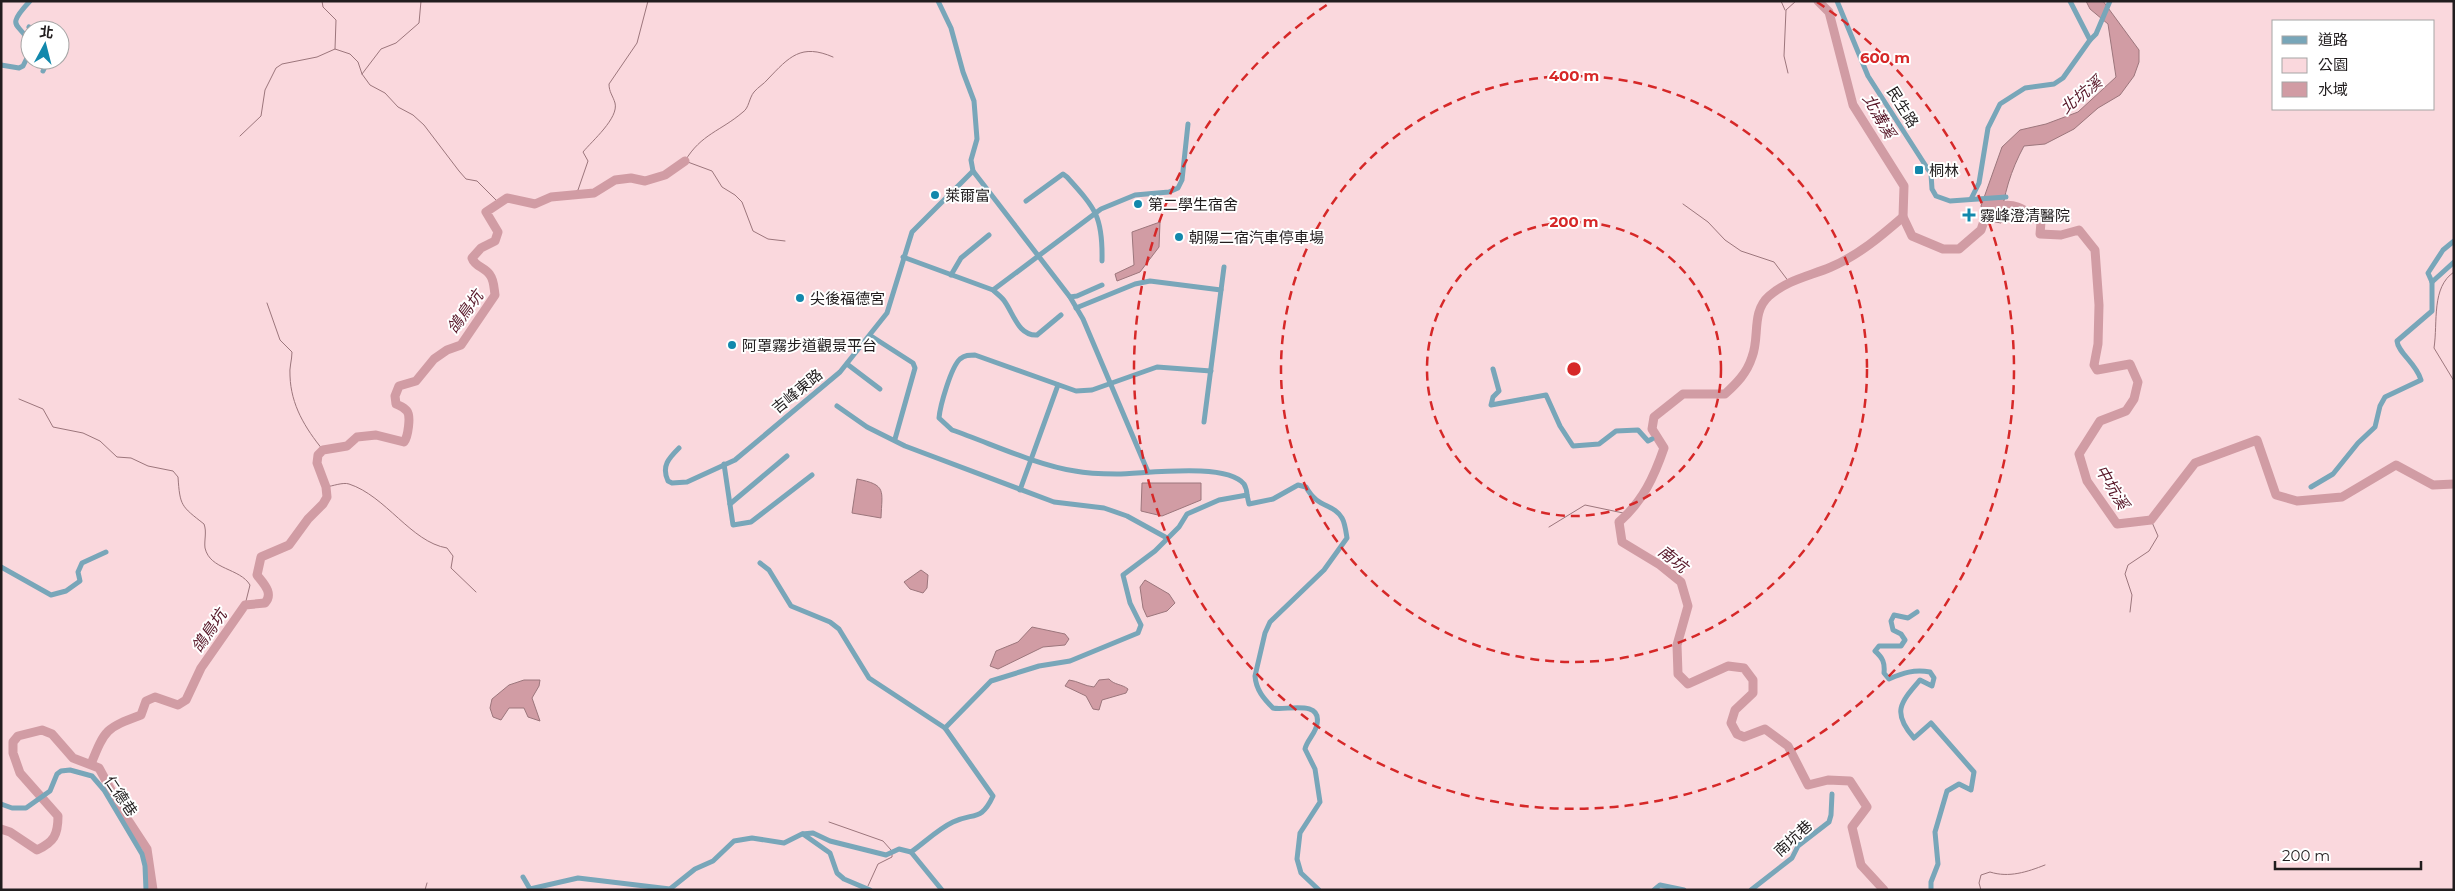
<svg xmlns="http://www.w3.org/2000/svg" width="2455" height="891" font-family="Montserrat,'Noto Sans TC',sans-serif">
  <rect width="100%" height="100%" fill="#fefafb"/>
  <path fill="#fad8dd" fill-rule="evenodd" d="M1,1h2453v889h-2453zM2274,21h160v88h-160zM30,30h30v30h-30z"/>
  <g fill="#d19ca4" stroke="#9c767c">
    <path d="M2086,1h17l36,49v12l-5,14 -14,19 -22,13 -24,21 -29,15 -21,2c-13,24 -21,49 -23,77l-16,-3 -4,-14 21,-59 18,-17 26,-6 32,-12 38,-35 -8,-53 -18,-15z"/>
    <polygon points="1160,222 1159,247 1140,272 1117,281 1115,274 1134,265 1132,232"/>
    <path d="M857,479c30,6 25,11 24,39l-29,-5z"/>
    <polygon points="1142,483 1201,483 1201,500 1162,516 1141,511"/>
    <polygon points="921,570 928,575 927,588 923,593 910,589 904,582"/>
    <polygon points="1145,580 1169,594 1175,603 1167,611 1147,617 1143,608 1140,587"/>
    <polygon points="1032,627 1065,634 1069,639 1065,645 1043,647 998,669 990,666 996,651 1018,642"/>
    <path d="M1109,679c5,6 13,5 19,10l-2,4 -24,7 -3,10 -6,-1 -7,-13 -21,-10 4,-6c9,1 15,6 25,7l5,-7z"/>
    <polygon points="524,680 540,680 539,686 532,698 540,721 528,717 524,708 509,708 501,720 493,717 490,708 492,699 509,685"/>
  </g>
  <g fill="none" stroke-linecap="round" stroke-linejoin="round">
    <g stroke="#9c767c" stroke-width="1">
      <polyline points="322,1 323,7 336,20 335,49"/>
      <polyline points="1781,1 1785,10"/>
      <polyline points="1788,73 1784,56 1786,10 1796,1"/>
      <polyline points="362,74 381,49 396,43 419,23 421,1"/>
      <polyline points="240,136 261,116 265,90 276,68 282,64 317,57 335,49 350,54 358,62 362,74 370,85 385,93 398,107 413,115 424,125 459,171 466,179 477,181 498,202"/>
      <path d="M569,196l9,-6 10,-29 -5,-9c9,-11 36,-34 32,-49 -2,-7 -6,-11 -6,-19l28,-41 11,-42"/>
      <polyline points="1683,204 1708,222 1725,240 1741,251 1774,262 1789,282"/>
      <path d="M785,241l-17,-2 -15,-8 -11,-29 -7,-7 -13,-8 -10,-16 -27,-10c16,-27 36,-30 58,-49 6,-4 6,-14 11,-20 4,-5 10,-8 14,-13 21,-22 33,-36 65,-22"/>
      <path d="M2454,272c-23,15 -16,50 -20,76l20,33"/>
      <path d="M267,303l13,37 12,12c0,8 -3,16 -2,24 1,29 15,52 33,74"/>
      <path d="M19,399l24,10 10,18 30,6 17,8 17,16 14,1 17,8 25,5 5,6c2,29 3,29 26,47 3,8 0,16 1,24 5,22 35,20 45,37l-5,20"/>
      <path d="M326,487c7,-1 17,-5 23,-3 37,12 62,58 98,64l6,8 -2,12 25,24"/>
      <polyline points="1549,527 1585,505 1628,514"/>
      <polyline points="2130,612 2132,595 2125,574 2128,565 2149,551 2158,536 2151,520"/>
      <polyline points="829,822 883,841 891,850"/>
      <polyline points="868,886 878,864 892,857 892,853"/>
      <polyline points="425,890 427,883"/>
      <path d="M1981,890l-2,-7 2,-8 9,-3c19,6 37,0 55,-7"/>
    </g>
    <g stroke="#d19ca4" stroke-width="9">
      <polyline points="1818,1 1829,12 1853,105 1904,186 1903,217 1912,236 1943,249 1959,249 1981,230 1988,209"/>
      <path d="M1991,208c24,-7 32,0 50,14l-1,12 21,1 18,-5 16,20 4,55 -1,39 -4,21 3,5 33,-6 8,18 -4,17 -8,12 -26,10 -21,33 8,27 30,43 34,-4 44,-57 62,-23 19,55 21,6 45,-4 54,-32 37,20 21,-1"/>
      <path d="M91,764c14,-35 15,-36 50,-49l5,-14 9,-4 23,8 8,-5 15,-32 44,-63 20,-2c9,-10 -2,-20 -8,-28l4,-18 28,-12 19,-26 15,-15 4,-7 -1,-10 -9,-24 1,-8 5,-5 24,-4 10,-9 19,-2 28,7c4,-5 7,-26 3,-31 -3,-4 -7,-5 -11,-7l-1,-8 4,-10 17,-5 18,-22 13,-9 14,-5 34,-50c-1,-7 -1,-15 -5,-20 -5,-8 -15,-8 -18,-17l9,-10 14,-7 3,-9 -12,-20 21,-14 28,6 16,-7 43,-4 21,-13 16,-2 14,3 20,-6 20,-14"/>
      <path d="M1,829l9,3 27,18c17,-8 21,-15 21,-34l-38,-43 -7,-20v-11l5,-6 24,-6 10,4 21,24 26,10 25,46 23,35 6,41"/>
      <path d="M1884,890l-23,-25 -9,-38 15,-20 -17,-26 -22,-1 -20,5 -20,-39 -23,-17 -21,8 -7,-3 -6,-11 4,-13 18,-17v-13l-9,-12 -16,-2 -40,18 -10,-10 -1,-29 11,-39 -7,-24 -21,-17 -38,-23 -3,-20c24,-21 35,-45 45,-74l-12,-19 2,-12 29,-23h42c12,-11 22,-21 27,-37 8,-20 -1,-45 17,-61 18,-16 41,-20 62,-29 28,-12 50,-31 72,-50"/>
    </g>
    <g stroke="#78a6b9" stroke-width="5">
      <path d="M30,1c-30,32 -4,19 0,49"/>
      <polyline points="938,1 951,28 963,72 974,101 977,139 971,160 973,171 1070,297 1083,319 1148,472"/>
      <polyline points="1837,1 1868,76 1931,174 1932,189 1936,196 1950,201 2006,197"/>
      <polyline points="29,27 34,30"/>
      <polyline points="2090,40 2096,34 2110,1"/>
      <polyline points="1,65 19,68 23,66 30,52"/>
      <polyline points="43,71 48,60"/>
      <polyline points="1971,199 1979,183 1988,128 2000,104 2025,88 2054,84 2063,78 2090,40 2070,1"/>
      <path d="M1026,201l37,-27 4,3c29,32 36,40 35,84"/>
      <path d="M903,257l90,33c4,4 9,7 12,12 9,13 14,34 32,33l24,-20"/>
      <polyline points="951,275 961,258 989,235"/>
      <polyline points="2432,282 2454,262"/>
      <polyline points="993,290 1101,209 1135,195 1169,192 1178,188 1182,180 1188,124"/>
      <polyline points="1070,297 1077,296 1102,285"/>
      <polyline points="1076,308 1135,284 1150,281 1221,290"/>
      <polyline points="871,336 913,363 915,368 895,439"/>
      <polyline points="847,364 880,389"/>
      <polyline points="1493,369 1499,391 1493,397 1491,405 1546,395 1560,426 1573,446 1599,444 1616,431 1638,430 1648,441 1652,439"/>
      <polyline points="837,406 867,427 905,446 1054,502 1104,508 1127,516 1167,538"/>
      <polyline points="1204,422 1224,267"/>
      <path d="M679,448c-10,10 -18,18 -11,33l4,2 15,-1 48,-22 105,-88 47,-59 25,-81 61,-61"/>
      <polyline points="724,464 733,525 751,522 812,475"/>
      <path d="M2311,487l22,-13 25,-31 17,-16 5,-21 5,-9 36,-17c-5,-17 -23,-27 -24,-39l35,-30v-29l-4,-9 15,-23 11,-9"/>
      <polyline points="1020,490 1058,385"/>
      <path d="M1247,495l2,9 24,-5 25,-14 8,2c12,22 27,16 36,31 3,5 4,14 5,20l-23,32 -54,52 -5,11 -10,43c1,14 9,23 18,32 12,3 49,-9 44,16 -1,9 -10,16 -12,25l10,20 5,33 -20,31 -3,26 4,14 18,17"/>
      <polyline points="730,504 787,456"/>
      <path d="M760,563l9,7 22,36 39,16 9,7 30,49 76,50 48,68c-12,26 -19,16 -40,26 -15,7 -29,21 -42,30"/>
      <polyline points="1,567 51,595 66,591 80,581 78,572 82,563 106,552"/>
      <path d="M1917,612l-9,6 -14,-3 -3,6 2,9 8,4 4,6 -4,6h-22l-4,5c8,7 10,12 9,22l5,6c14,-6 25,-10 41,-7l4,6 -2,8 -12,-6c-19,22 -29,32 -6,58l17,-15 43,49 -3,18 -12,-6 -12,7 -12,41 3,32 -7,18v8"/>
      <path d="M945,728l46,-47 48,-15 31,-5 68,-28 3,-8 -11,-22 -7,-28 32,-24 24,-24 8,-13 32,-14 28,-5c0,-2 -1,-8 -3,-11 -18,-22 -100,-10 -127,-10 -14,0 -28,0 -42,-3 -39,-6 -85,-28 -123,-41l-13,-12c1,-12 12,-51 21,-59 5,-4 9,-4 15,-4l101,36 16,-1 65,-23 54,4"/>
      <polyline points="1,804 12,808 26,808 50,791 57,774 61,771 70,770 92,776 104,790 142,854 145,866 146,890"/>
      <polyline points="803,834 830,853 837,873 844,879 870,890"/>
      <polyline points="523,877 530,889 578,878 670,889 695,869 713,861 734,841 752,838 784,843 802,834 813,833 830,841 886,855 899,849 911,852 942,890"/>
      <polyline points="1654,890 1660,885 1684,890"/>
      <polyline points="1751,890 1792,858 1798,846 1829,822 1831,815 1832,794"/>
    </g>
  </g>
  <g fill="none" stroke="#d62828" stroke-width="2.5" stroke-dasharray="9 6">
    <circle cx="1574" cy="369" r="147"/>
    <circle cx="1574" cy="369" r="293"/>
    <path d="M1817 2A440 440 0 1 1 1331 2"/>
  </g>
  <g fill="#1288ac" stroke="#fff" stroke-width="2">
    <rect x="1914" y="165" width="10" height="10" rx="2.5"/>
    <circle cx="935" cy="195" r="5"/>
    <circle cx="1138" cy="204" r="5"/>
    <path d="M1966.5 207.5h5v5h5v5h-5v5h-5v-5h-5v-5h5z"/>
    <circle cx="1179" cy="237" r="5"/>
    <circle cx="800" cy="298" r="5"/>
    <circle cx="732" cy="345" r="5"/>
  </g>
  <g text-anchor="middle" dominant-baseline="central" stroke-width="4" stroke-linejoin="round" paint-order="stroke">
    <g font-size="15" fill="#211d1e" stroke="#fff">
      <text transform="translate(1903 107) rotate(58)">民生路</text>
      <text transform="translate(797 391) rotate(-39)">吉峰東路</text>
      <text transform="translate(121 796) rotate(56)">仁德巷</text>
      <text transform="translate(1793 838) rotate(-42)">南坑巷</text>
    </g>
    <g font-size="15" fill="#211d1e" stroke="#fff" text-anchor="start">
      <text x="1929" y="170">桐林</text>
      <text x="945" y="195">萊爾富</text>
      <text x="1148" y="204">第二學生宿舍</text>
      <text x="1980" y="215">霧峰澄清醫院</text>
      <text x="1189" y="237">朝陽二宿汽車停車場</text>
      <text x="810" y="298">尖後福德宮</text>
      <text x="742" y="345">阿罩霧步道觀景平台</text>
    </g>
    <g font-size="16" font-style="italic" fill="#571728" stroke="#fff">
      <text transform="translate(2081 95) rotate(-39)">北坑溪</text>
      <text transform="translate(1879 116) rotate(60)">北溝溪</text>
      <text transform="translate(465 312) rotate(-54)">鴿鳥坑</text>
      <text transform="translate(2112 487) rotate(59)">中坑溪</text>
      <text transform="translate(1673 559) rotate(39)">南坑</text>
      <text transform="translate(209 631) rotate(-55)">鴿鳥坑</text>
    </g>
  </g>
  <circle cx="1574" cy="369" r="8" fill="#d62828" stroke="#fff" stroke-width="2.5"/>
  <g font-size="15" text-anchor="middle" font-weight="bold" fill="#d62828" stroke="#fff" stroke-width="4" stroke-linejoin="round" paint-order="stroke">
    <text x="1885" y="63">600 m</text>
    <text x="1574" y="81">400 m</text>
    <text x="1574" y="227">200 m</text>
  </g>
  <rect width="2455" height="891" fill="none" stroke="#211d1e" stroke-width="5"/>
  <rect x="2272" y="20" width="162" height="90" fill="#ffffff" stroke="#a6a5a5"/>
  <rect x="2282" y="36" width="25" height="8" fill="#78a6b9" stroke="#a6a5a5"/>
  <text x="2318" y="45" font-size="15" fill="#211d1e">道路</text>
  <rect x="2282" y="58" width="25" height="15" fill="#fad8dd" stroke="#a6a5a5"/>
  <text x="2318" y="70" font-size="15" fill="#211d1e">公園</text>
  <rect x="2282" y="82" width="25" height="15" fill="#d19ca4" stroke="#a6a5a5"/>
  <text x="2318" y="95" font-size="15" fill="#211d1e">水域</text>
  <g transform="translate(45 45) rotate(7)"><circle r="24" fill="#ffffff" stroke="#a6a5a5"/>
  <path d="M0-4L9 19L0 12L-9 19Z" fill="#1288ac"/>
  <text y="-8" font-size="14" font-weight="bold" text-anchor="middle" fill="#211d1e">北</text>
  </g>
  <path d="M2275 861v8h146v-8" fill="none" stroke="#211d1e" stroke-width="2.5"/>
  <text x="2282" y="861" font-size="15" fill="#211d1e" stroke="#ffffff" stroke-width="4" paint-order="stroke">200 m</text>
</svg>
